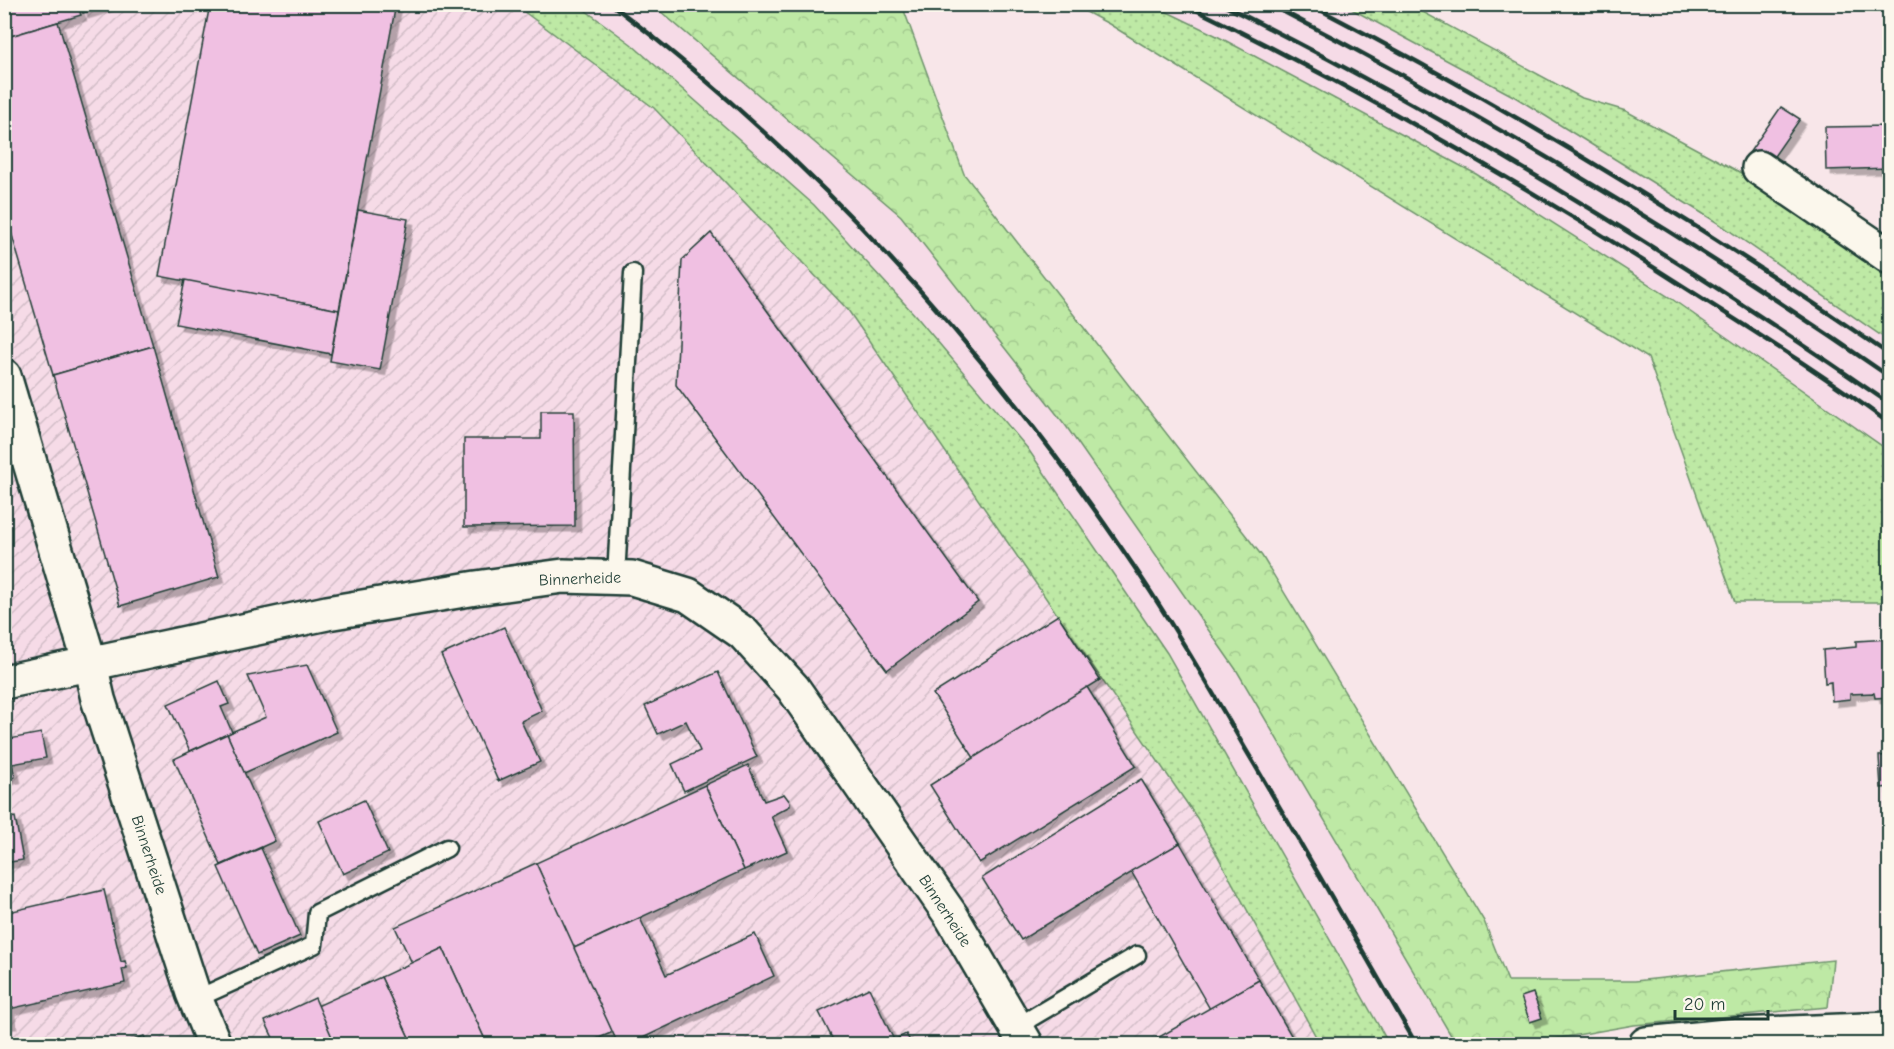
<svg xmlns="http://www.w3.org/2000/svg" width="1894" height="1049" font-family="'Comic Neue',sans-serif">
  <defs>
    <pattern id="industrial-furrows" width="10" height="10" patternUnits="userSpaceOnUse" patternTransform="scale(1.5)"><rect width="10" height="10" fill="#f6dbe7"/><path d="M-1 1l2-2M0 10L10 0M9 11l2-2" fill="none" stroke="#d2bdc7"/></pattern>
    <pattern id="grass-dots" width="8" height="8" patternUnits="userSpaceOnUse" patternTransform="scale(1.5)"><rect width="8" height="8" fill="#bee9a5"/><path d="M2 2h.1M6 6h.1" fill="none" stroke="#a3c98f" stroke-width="1.8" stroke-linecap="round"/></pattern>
    <pattern id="forest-crowns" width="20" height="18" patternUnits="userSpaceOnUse" patternTransform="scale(1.5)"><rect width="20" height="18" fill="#bee9a5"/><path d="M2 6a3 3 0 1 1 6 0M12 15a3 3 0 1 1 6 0" fill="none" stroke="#a3c98f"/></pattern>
    <filter id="shadow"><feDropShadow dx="5.5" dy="5.5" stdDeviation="0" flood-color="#0004"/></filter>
  </defs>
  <rect width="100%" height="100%" fill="#f8e6e9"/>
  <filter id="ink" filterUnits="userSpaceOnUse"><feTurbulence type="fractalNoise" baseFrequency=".0167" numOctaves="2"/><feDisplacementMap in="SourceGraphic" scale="12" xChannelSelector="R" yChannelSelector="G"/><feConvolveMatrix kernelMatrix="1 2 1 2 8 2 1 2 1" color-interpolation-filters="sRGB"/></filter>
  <g filter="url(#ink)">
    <g fill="#f6dbe7">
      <polygon points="578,5 653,5 901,216 1066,426 1237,671 1456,1044 1389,1044 1167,653 1028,449 915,315 814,205"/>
      <polygon points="1153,5 1344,5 1515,97 1721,225 1889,341 1889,451 1669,297 1476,174 1215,35"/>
    </g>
    <polygon fill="url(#industrial-furrows)" points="5,4 515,5 654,108 848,310 1197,818 1320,1044 5,1044"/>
    <g fill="url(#grass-dots)" stroke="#6e936c" stroke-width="1.5">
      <polygon points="515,5 578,5 631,44 814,205 915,315 1028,449 1167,653 1389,1044 1320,1044 1197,818 848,310 654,108"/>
      <polygon points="1073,5 1153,5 1215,35 1476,174 1669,297 1889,451 1889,602 1735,602 1648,358 1109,24"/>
      <polygon points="1344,5 1410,5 1582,98 1626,111 1741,173 1889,276 1889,341 1721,225 1515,97"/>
    </g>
    <polygon fill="url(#forest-crowns)" stroke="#6e936c" stroke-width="1.5" points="653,5 902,5 964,174 1262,556 1484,921 1508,981 1635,981 1833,960 1828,1007 1634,1025 1526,1044 1456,1044 1237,671 1066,426 901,216"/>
    <g fill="#f0c0e2" stroke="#1f3d34" stroke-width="1.5" filter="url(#shadow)">
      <polygon points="4,4 77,4 81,15 4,38"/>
      <polygon points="80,4 110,4 110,5 83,13"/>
      <polygon points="210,4 396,4 339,310 159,276"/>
      <polygon points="58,22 153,346 53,375 4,208 4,38"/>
      <polygon points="1781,107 1800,119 1768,165 1749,153"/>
      <polygon points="1890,126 1890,168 1826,170 1825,127"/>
      <polygon points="358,210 408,219 380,370 330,361"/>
      <polygon points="711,233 978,602 887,670 676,385 682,260"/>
      <polygon points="185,280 339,310 331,354 176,324"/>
      <polygon points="153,346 219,577 120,606 53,375"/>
      <polygon points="541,411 574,411 575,526 464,527 464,439 541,439"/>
      <polygon points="1058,615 1100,680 974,758 933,694"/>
      <polygon points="504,627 542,711 521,721 540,762 498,781 441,655"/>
      <polygon points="1890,639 1890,697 1875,698 1874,693 1850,694 1850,699 1832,701 1831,682 1825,683 1823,650 1856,647 1856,641"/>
      <polygon points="307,665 337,732 244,773 227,734 266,717 248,676"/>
      <polygon points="718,672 757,757 684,791 672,764 700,751 686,721 658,734 645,706"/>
      <polygon points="219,681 229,704 221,707 232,732 190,751 168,704"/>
      <polygon points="1087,687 1136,766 979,863 930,785"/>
      <polygon points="41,733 46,758 12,764 15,777 4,780 4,740"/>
      <polygon points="227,734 275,841 221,865 174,759"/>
      <polygon points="1890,755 1890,787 1881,788 1879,756"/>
      <polygon points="748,765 764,801 784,794 790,802 790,806 771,816 787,851 744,870 705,785"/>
      <polygon points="1141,779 1180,843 1021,940 982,878"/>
      <polygon points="705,785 744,870 574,948 536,863"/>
      <polygon points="364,800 388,853 343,874 319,821"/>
      <polygon points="15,817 23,860 4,863 4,819"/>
      <polygon points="1180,843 1259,980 1210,1009 1131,871"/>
      <polygon points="261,848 300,936 257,955 218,867"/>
      <polygon points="536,863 613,1032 585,1044 487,1044 443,948 412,963 395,927"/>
      <polygon points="104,890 121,962 125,961 127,968 122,969 125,983 9,1009 11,1023 4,1024 4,913"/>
      <polygon points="640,918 666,975 755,934 774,976 630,1044 618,1044 574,948"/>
      <polygon points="443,948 487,1044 412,1044 381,977"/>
      <polygon points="381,977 412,1044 335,1044 317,1006"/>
      <polygon points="1259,980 1295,1042 1292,1044 1147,1044"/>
      <polygon points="869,988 894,1040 906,1034 912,1044 835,1044 819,1012"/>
      <polygon points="1533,993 1542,1018 1530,1022 1521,997"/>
      <polygon points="315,998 335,1044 276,1044 265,1021"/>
      <polygon points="144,1036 148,1044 123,1044"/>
    </g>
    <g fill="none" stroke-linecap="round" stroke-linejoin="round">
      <defs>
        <g id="lane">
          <polyline points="616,577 633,273"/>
          <polyline points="196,999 314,945 317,913 447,848"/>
          <polyline points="1016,1027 1137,955"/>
        </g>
        <g id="street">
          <polyline points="1759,168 1890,257"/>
          <polyline points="4,376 90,664 98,699 193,993 214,1044"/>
          <polyline points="4,682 327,613 476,588 563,576 632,578 688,595 743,633 793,688 952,917 1026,1044"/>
        </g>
        <polyline id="secondary" points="1646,1044 1737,1035 1890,1029"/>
      </defs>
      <use href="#lane" stroke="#1f3d34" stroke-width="21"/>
      <use href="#street" stroke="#1f3d34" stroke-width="38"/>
      <use href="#secondary" stroke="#1f3d34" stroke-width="38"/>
      <use href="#lane" stroke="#fbf7ec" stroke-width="16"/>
      <use href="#street" stroke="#fbf7ec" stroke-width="33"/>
      <use href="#secondary" stroke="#fbf7ec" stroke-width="33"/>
      <g stroke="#1f3d34" stroke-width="4.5">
        <path d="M611,4c199,151 368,337 509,542 46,66 86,135 126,204 58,98 114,196 170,294"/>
        <path d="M1184,4c173,84 340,180 502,284 69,44 138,87 204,136"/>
        <path d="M1221,4c233,115 455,252 669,400"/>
        <path d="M1269,4c215,111 422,235 621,373"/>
        <path d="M1309,4c201,104 394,222 581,351"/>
      </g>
    </g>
  </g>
  <g text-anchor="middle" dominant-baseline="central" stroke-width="5" stroke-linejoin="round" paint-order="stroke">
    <g font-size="16" fill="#1f3d34" stroke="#fbf7ec">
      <text transform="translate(580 579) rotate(-2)">Binnerheide</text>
      <text transform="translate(149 855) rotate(72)">Binnerheide</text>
      <text transform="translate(945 911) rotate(57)">Binnerheide</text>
    </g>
  </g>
  <rect width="1894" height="1049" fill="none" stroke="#fbf7ec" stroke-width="24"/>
  <rect x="12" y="12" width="1870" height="1025" fill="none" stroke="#1f3d34" stroke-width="2" filter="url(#ink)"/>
  <path d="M1675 1010v9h93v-9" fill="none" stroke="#1f3d34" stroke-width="3"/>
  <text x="1684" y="1010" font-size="18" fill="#1f3d34" stroke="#fbf7ec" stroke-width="4.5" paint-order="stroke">20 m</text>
</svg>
